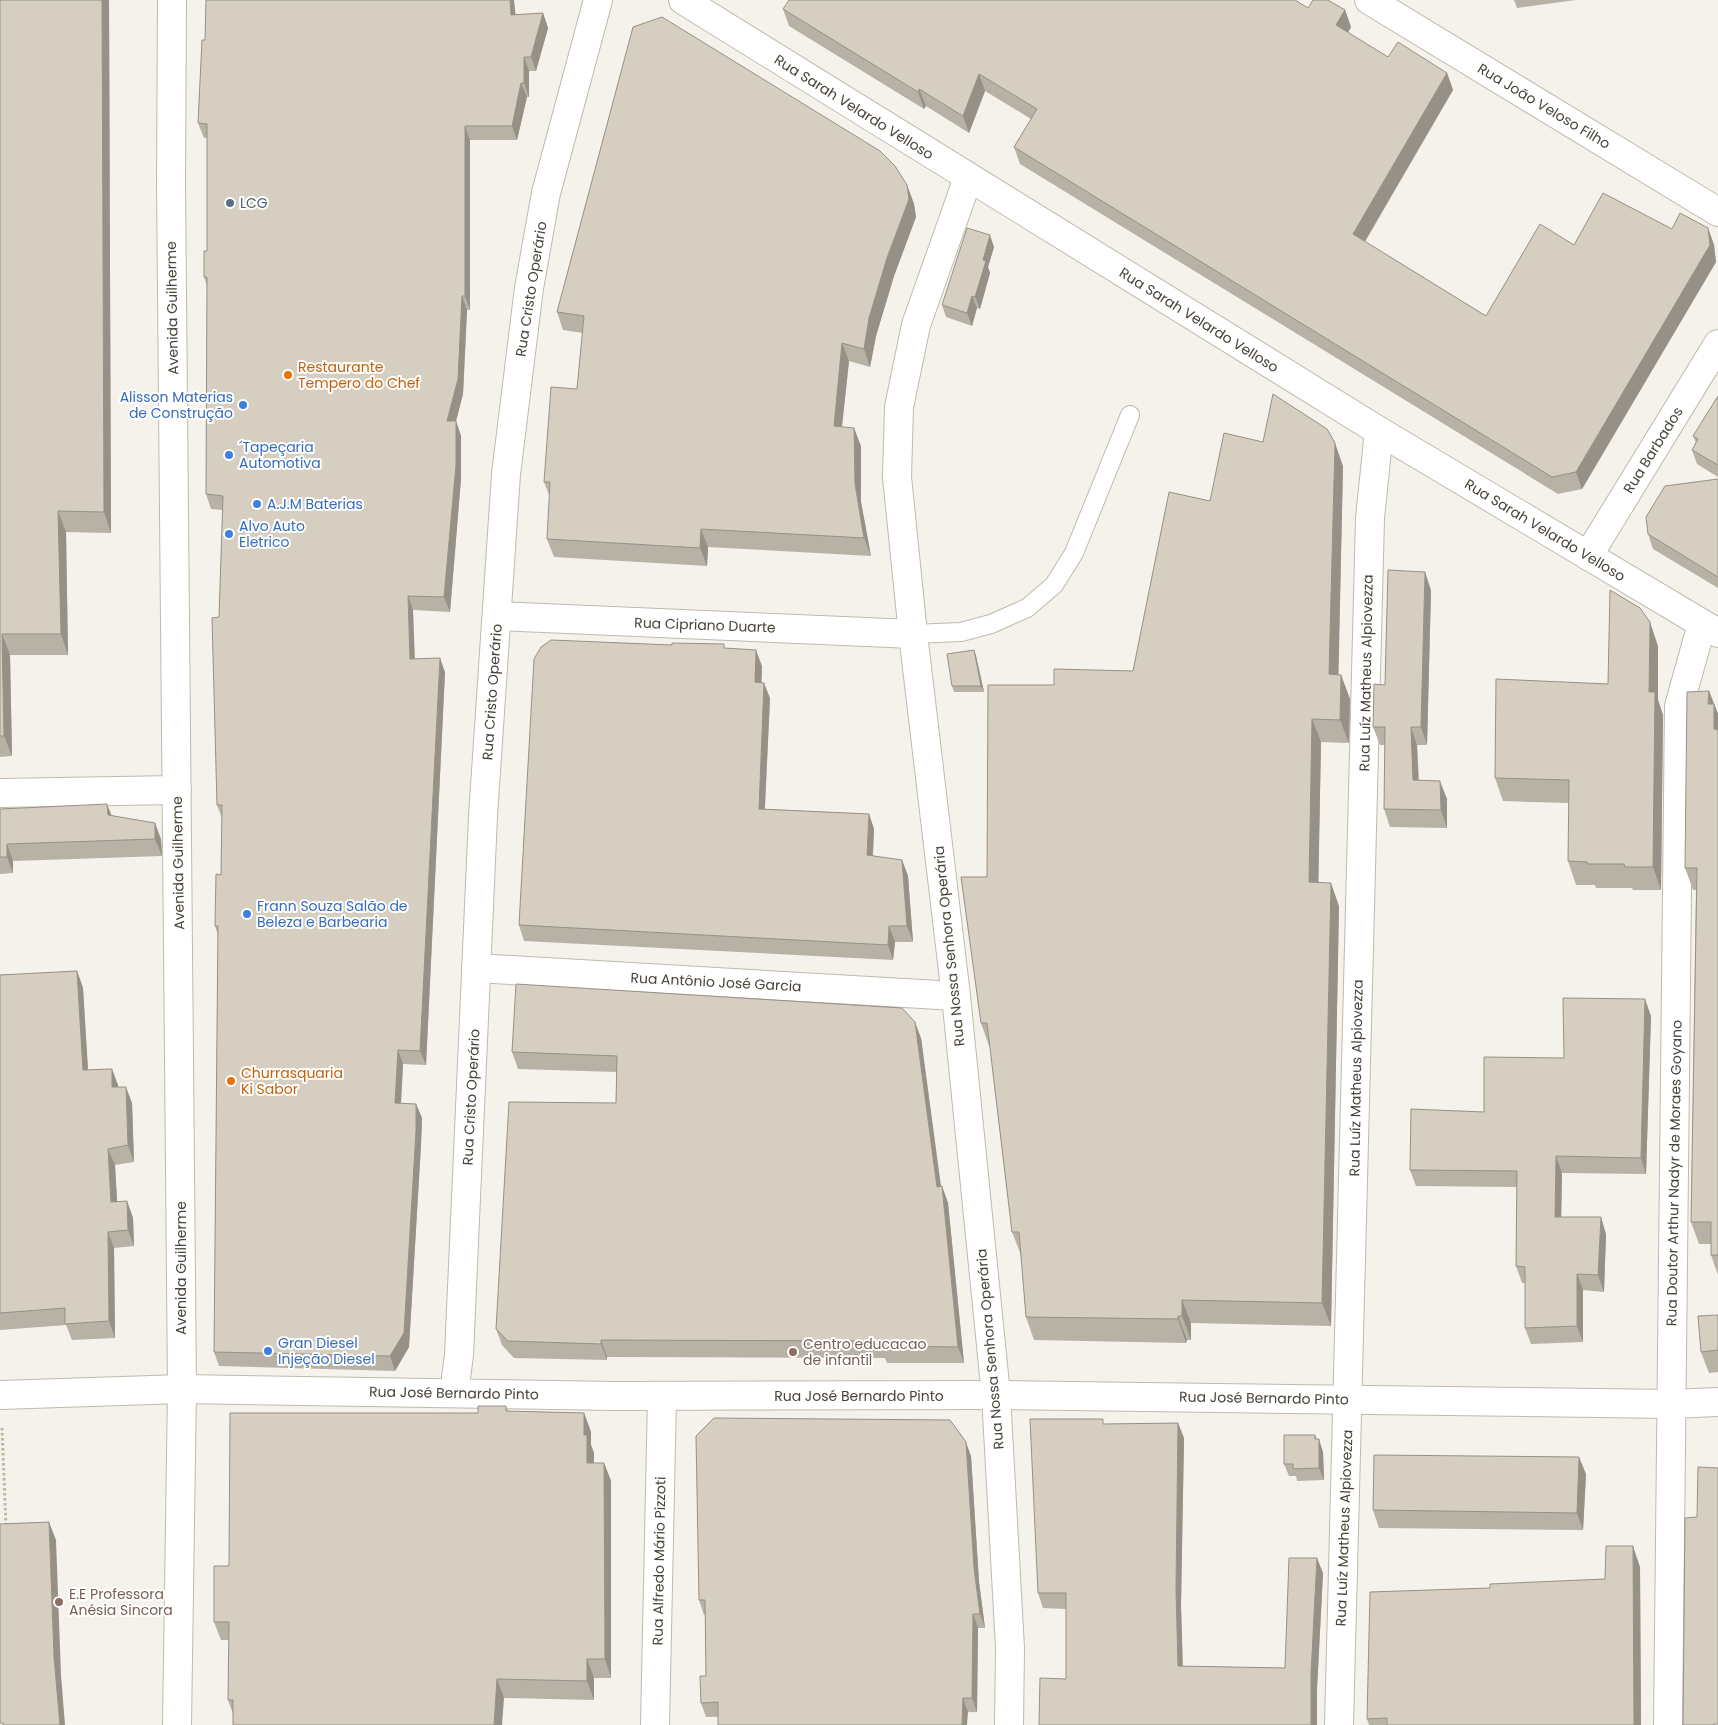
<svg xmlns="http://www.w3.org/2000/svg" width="1718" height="1725" font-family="Poppins,sans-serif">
  <rect width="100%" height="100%" fill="#f5f2eb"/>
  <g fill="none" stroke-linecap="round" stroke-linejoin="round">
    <defs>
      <polyline id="service" points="913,634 961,632 991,624 1027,608 1054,585 1074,553 1130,415"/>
      <g id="minor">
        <polyline points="683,0 1379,431 1718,633"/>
        <polyline points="1369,0 1718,212"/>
        <polyline points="968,178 916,325 899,407 897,477 913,634 956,996 996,1395 1010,1648 1009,1725"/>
        <polyline points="1588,556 1718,344"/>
        <polyline points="497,616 913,634"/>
        <polyline points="0,793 177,790"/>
        <polyline points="476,968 956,996"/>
        <polyline points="182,1389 614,1396 996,1395 1671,1404 1718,1402"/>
        <polyline points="454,1393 459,1355 483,816 506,474 529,288 546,193 598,0"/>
        <polyline points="655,1725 662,1397"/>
        <polyline points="1339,1725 1370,518 1379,431"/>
        <polyline points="1668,1725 1679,706 1702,624"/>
      </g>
      <g id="tertiary">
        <polyline points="172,0 171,183 182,1389 177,1725"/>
        <polyline points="0,1395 182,1389"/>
      </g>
    </defs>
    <use href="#service" stroke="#c0baad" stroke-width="20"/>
    <use href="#minor" stroke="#c0baad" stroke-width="30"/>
    <use href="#tertiary" stroke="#c0baad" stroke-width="30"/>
    <polyline stroke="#c2b69f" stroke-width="3" stroke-dasharray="2.5 2.5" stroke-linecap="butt" points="2,1428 6,1527"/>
    <use href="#service" stroke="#fff" stroke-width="18"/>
    <use href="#minor" stroke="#fff" stroke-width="28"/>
    <use href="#tertiary" stroke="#fff" stroke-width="28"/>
  </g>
  <g fill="#b8b1a5">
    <polygon points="0,0 109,0 111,533 66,532 68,655 10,655 12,756 0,757"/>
    <polygon points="1514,0 1576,0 1517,8"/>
    <polygon points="1308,8 1345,10 1351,27 1348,33 1388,57 1447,73 1453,90 1365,242 1486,316 1574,245 1672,229 1708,228 1714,245 1716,262 1582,489 1558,494 1020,164 1014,147 1031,119 985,91 969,133 926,106 924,109 789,26 783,9"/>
    <polygon points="543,13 548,28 536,71 529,71 529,97 527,97 517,140 470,140 470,310 467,310 463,394 456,421 461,436 461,479 450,612 413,610 415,659 445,672 426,1065 403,1064 401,1104 416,1104 422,1118 421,1145 409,1347 395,1371 219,1366 214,1352 218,935 215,926 221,875 222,818 217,805 219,617 223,510 211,509 206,494 207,286 204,277 207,251 207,138 204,138 198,123 205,40 515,15"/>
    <polygon points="907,185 914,204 916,217 894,276 876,336 870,367 849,361 842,427 861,446 861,502 871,556 708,547 707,566 554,557 547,539 550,497 544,482 577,389 583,333 563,330 557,312"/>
    <polygon points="994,247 988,267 990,273 980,309 977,308 972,326 946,317 942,305"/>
    <polygon points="1718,396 1718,477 1697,464 1692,450 1696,443 1693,436"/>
    <polygon points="1343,466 1338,675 1341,675 1350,699 1349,743 1321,742 1318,883 1339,906 1331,1326 1191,1323 1191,1340 1187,1340 1186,1343 1034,1340 1026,1317 1021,1255 1012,1232 990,1046 989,1046 981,1023 987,877 1054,685 1133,671 1210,501"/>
    <polygon points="1718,479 1718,588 1653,549 1648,534"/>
    <polygon points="1431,590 1427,745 1417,745 1419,780 1447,799 1447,828 1390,827 1384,809 1385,745 1380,745 1373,727 1385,685"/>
    <polygon points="1658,646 1658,700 1663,715 1661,890 1633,890 1632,888 1596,888 1595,885 1576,885 1568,861 1569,803 1503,801 1495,778 1608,684"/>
    <polygon points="725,648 762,666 761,683 770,698 765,809 869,814 874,829 873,856 902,860 908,876 913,942 895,942 893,960 524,941 519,925"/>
    <polygon points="974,650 976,656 984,692 954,692 952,686"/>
    <polygon points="1709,691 1718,714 1718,1275 1711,1255 1711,1244 1699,1244 1691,1222 1696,890 1693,890 1685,868"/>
    <polygon points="0,809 112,815 161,839 162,856 13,861 13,873 0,874"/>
    <polygon points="0,971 0,975 77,971 83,988 88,1070 112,1069 118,1087 132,1103 134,1162 115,1165 117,1202 127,1201 133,1218 134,1246 114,1248 115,1338 72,1340 66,1325 0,1330"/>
    <polygon points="1651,1016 1646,1174 1562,1173 1561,1217 1606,1234 1604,1292 1583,1290 1583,1342 1531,1344 1525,1328 1525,1283 1522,1283 1516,1266 1517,1187 1416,1186 1410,1170 1484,1112 1564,1058"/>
    <polygon points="921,1038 941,1186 942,1186 948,1203 964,1363 887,1363 885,1358 607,1357 607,1360 514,1358 502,1345 496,1329 616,1103 617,1072 518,1069 512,1052"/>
    <polygon points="1718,1315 1718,1372 1709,1373 1701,1352"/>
    <polygon points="506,1406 508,1411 584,1413 591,1432 591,1445 594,1453 594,1463 604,1463 611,1481 611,1678 594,1678 594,1700 504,1698 233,1714 228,1700 229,1640 221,1640 214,1622 229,1566 478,1413"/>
    <polygon points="1178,1423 1184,1438 1181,1605 1183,1666 1285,1668 1323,1573 1317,1689 1317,1725 1039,1725 1066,1679 1066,1609 1043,1608 1038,1593 1105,1424"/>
    <polygon points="1317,1439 1323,1452 1324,1480 1297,1481 1296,1476 1289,1476 1284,1464"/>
    <polygon points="971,1456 979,1582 985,1628 978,1628 977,1712 706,1717 701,1703 706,1676 705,1614 704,1615 699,1600"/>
    <polygon points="1586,1474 1583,1530 1379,1528 1373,1510"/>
    <polygon points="1640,1567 1641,1725 1369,1725 1367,1719 1490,1588 1605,1579"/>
  </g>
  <g fill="#969086">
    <polygon points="102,0 109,0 111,533 104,512"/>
    <polygon points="510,0 514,0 517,29 511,15"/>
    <polygon points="1345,10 1351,27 1342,42 1336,25"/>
    <polygon points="543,13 548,28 536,71 531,57"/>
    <polygon points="524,57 529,71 529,97 524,83"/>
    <polygon points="1447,73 1453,90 1359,251 1353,234"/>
    <polygon points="979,74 985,91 969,133 963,116"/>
    <polygon points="521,83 527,97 517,140 512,126"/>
    <polygon points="919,89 926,106 924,109 918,92"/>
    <polygon points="465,126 470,140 470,310 465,296"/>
    <polygon points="907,185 914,204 916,217 894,276 876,336 870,367 864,349 869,318"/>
    <polygon points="1708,228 1714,245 1716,262 1582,489 1576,472"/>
    <polygon points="990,235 994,247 988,267 990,273 980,309 975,297 983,260"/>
    <polygon points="462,296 467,310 463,394 456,421 461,436 461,479 450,612 444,597 447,421"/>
    <polygon points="972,296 977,308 972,326 967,313"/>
    <polygon points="842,343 849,361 840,444 834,426"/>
    <polygon points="854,428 861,446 861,502 871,556 864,538 855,484"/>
    <polygon points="1335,443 1343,466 1338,697 1329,674"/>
    <polygon points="58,511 66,532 68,655 61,634"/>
    <polygon points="701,529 708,547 707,566 700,548"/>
    <polygon points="1425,572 1431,590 1427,745 1421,727"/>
    <polygon points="408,596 413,610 415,673 410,659"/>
    <polygon points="1650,622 1658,646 1658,700 1663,715 1661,890 1653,867 1649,692"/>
    <polygon points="2,634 10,655 12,756 4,736"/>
    <polygon points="756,650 762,666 761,697 755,682"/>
    <polygon points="974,650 976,656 984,692 981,686"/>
    <polygon points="440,658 445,672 426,1065 420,1051"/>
    <polygon points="1341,675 1350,699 1349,743 1340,720"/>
    <polygon points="764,683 770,698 764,824 759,809"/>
    <polygon points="1709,691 1718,714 1718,740 1714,729 1708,704"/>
    <polygon points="1312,719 1321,742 1318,906 1309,882"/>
    <polygon points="1411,727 1417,745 1419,798 1413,780"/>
    <polygon points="1440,781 1447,799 1447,828 1441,810"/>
    <polygon points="107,804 114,821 108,815"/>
    <polygon points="869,814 874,829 872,870 867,855"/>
    <polygon points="155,823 161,839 162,856 155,839"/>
    <polygon points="7,844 13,861 13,873 7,857"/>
    <polygon points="902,860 908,876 913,942 907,926"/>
    <polygon points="1331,883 1339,906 1331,1326 1322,1303"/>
    <polygon points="889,926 895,942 893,960 888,945"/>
    <polygon points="77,971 83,988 89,1087 83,1070"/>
    <polygon points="1645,999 1651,1016 1646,1174 1641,1158"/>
    <polygon points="915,1022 921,1038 943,1203 937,1187"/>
    <polygon points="398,1050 403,1064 400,1118 395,1103"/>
    <polygon points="112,1069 118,1085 118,1104 112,1087"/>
    <polygon points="126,1087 132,1103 134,1162 128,1145"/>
    <polygon points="416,1104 422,1118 421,1145 409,1347 395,1371 390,1356"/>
    <polygon points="108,1149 115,1165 118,1218 111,1202"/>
    <polygon points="1556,1156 1562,1173 1561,1233 1555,1217"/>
    <polygon points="942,1186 948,1203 964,1363 958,1347"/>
    <polygon points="127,1201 133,1218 134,1246 128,1230"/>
    <polygon points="1601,1217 1606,1234 1604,1292 1598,1275"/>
    <polygon points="108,1232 114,1248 115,1338 109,1321"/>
    <polygon points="1577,1274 1583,1290 1583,1342 1577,1326"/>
    <polygon points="1182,1300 1191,1323 1191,1340 1182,1316"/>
    <polygon points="1178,1316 1187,1340 1186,1343 1178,1319"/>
    <polygon points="601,1340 607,1357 607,1360 601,1344"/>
    <polygon points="584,1413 591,1432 591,1445 594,1453 594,1482 587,1463 584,1435"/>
    <polygon points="1178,1423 1184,1438 1181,1605 1183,1681 1178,1666 1176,1590"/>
    <polygon points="1315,1435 1319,1445 1319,1439 1323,1452 1324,1480 1319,1468 1315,1439"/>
    <polygon points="966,1442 971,1456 979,1582 985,1628 980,1614 974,1568"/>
    <polygon points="1579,1457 1586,1474 1583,1530 1577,1513"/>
    <polygon points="604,1463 611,1481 611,1678 605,1659"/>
    <polygon points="49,1522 56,1540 61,1675 65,1725 60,1725 54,1657"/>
    <polygon points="1633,1546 1640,1567 1641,1725 1634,1725"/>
    <polygon points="1317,1558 1323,1573 1317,1689 1317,1725 1311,1725 1311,1674"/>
    <polygon points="973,1614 978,1628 977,1712 972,1698"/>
    <polygon points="587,1659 594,1678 594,1700 587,1681"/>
    <polygon points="497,1679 504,1698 502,1725 494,1725"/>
    <polygon points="963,1698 968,1712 967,1725 962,1725"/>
  </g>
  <g fill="#d6cec0" stroke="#969086">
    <polygon points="0,0 102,0 104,512 58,511 61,634 2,634 4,736 0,736"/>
    <polygon points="206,0 510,0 511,15 543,13 531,57 524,57 524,83 521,83 512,126 465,126 465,296 462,296 458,379 447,421 456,421 456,465 444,597 408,596 410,659 440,658 420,1051 398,1050 395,1103 416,1104 416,1131 404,1333 390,1356 214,1352 218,926 215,926 216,874 221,875 222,805 217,805 212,618 219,617 223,496 206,494 207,277 204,277 204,251 207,251 207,124 198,123 202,40 205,40"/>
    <polygon points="789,0 1295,0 1308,8 1313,0 1328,0 1345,10 1336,25 1388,57 1398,42 1447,73 1353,234 1486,316 1540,224 1574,245 1603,193 1672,229 1680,213 1708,228 1710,245 1576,472 1552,477 1014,147 1037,109 979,74 963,116 919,89 918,92 783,9"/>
    <polygon points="662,17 880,151 895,166 907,185 909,199 887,258 869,318 864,349 842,343 834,426 854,428 855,484 864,538 701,529 700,548 547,539 550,482 544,482 551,387 577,389 584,316 557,312 633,27"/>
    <polygon points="967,228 990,235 983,260 986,261 975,297 972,296 967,313 942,305"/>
    <polygon points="1273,394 1327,429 1335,443 1329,674 1341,675 1340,720 1312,719 1309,882 1331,883 1322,1303 1182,1300 1182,1316 1178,1316 1178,1319 1026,1317 1019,1232 1012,1232 987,1023 981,1023 961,877 987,877 988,685 1054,685 1054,669 1133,671 1169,492 1210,501 1224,433 1263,442"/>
    <polygon points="1718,396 1718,465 1692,450 1698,439 1693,436"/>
    <polygon points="1718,479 1718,577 1648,534 1646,517 1665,486"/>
    <polygon points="1388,570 1425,572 1421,727 1411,727 1413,780 1440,781 1441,810 1384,809 1385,727 1373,727 1374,684 1385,685"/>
    <polygon points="1610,590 1640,608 1650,622 1649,692 1655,692 1653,867 1625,867 1624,864 1587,864 1587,862 1568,861 1569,780 1495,778 1496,679 1608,684"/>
    <polygon points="551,640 672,645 672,643 724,644 724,648 756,650 755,682 764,683 759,809 869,814 867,855 902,860 907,926 889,926 888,945 519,925 534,659 541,647"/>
    <polygon points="974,650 981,686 952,686 947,654"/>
    <polygon points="1709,691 1708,704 1714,704 1714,729 1718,730 1718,1255 1711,1255 1711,1222 1691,1222 1697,868 1685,868 1687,692"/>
    <polygon points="107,804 108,815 155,823 155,839 7,844 7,857 0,857 0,809"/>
    <polygon points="77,971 83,1070 112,1069 112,1087 126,1087 128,1145 108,1149 111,1202 127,1201 128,1230 108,1232 109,1321 65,1324 65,1308 0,1313 0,975"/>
    <polygon points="516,984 902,1008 915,1022 937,1187 942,1186 958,1347 881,1346 881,1341 601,1340 601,1344 508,1341 496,1329 509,1102 616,1103 617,1056 512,1052"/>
    <polygon points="1563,998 1645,999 1641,1158 1556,1156 1555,1217 1601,1217 1598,1275 1577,1274 1577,1326 1525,1328 1525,1267 1516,1266 1517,1171 1410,1170 1411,1109 1484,1112 1484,1057 1564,1058"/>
    <polygon points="1718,1315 1718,1350 1701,1352 1698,1316"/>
    <polygon points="478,1406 506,1406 506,1411 584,1413 584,1435 587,1435 587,1463 604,1463 605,1659 587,1659 587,1681 497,1679 494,1725 233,1725 233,1700 228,1700 229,1622 214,1622 214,1566 229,1566 230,1413 478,1413"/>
    <polygon points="714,1418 950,1420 966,1442 974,1568 980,1614 973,1614 972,1698 963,1698 962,1725 718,1725 718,1702 701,1703 700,1676 706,1676 705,1600 699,1600 696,1436"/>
    <polygon points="1030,1419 1103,1419 1103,1424 1178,1423 1176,1590 1178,1666 1285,1668 1289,1558 1317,1558 1311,1674 1311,1725 1039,1725 1040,1678 1066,1679 1066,1593 1038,1593"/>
    <polygon points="1284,1435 1315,1435 1315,1439 1319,1439 1319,1468 1293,1469 1293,1464 1284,1464"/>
    <polygon points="1374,1455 1579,1457 1577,1513 1373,1510"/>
    <polygon points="1698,1467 1718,1468 1718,1724 1714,1724 1714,1725 1683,1725 1685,1518 1697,1517"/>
    <polygon points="49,1522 54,1657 60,1725 3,1725 3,1723 0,1723 0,1524"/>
    <polygon points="1606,1546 1633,1546 1634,1725 1387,1725 1387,1718 1367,1719 1370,1592 1490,1588 1490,1584 1605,1579"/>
  </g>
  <circle fill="#5c6f8a" stroke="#fff" stroke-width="2" cx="230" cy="203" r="5"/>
  <g fill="#e8710a" stroke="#fff" stroke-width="2">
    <circle cx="288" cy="375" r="5"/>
    <circle cx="231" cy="1081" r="5"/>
  </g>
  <g fill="#3f7fe0" stroke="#fff" stroke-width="2">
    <circle cx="243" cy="405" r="5"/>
    <circle cx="229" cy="455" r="5"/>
    <circle cx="257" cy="504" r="5"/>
    <circle cx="229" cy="534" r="5"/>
    <circle cx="247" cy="914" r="5"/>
    <circle cx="268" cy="1351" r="5"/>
  </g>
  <g fill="#8d6e63" stroke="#fff" stroke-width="2">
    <circle cx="793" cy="1352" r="5"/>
    <circle cx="59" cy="1602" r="5"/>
  </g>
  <g text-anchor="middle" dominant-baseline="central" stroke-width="4" stroke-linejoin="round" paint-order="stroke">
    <g font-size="14" fill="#494339" stroke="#fff">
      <text transform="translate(1544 106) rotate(31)">Rua João Veloso Filho</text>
      <text transform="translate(854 107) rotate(32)">Rua Sarah Velardo Velloso</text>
      <text transform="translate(531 289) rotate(-81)">Rua Cristo Operário</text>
      <text transform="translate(172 308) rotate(-91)">Avenida Guilherme</text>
      <text transform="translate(1199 320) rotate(32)">Rua Sarah Velardo Velloso</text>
      <text transform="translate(1653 450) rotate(-58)">Rua Barbados</text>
      <text transform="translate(1545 530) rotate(31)">Rua Sarah Velardo Velloso</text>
      <text transform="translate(705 625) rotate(2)">Rua Cipriano Duarte</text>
      <text transform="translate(1366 673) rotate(-89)">Rua Luíz Matheus Alpiovezza</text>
      <text transform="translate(492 692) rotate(-86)">Rua Cristo Operário</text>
      <text transform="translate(178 863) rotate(-91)">Avenida Guilherme</text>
      <text transform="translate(949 946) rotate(-96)">Rua Nossa Senhora Operária</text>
      <text transform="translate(716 982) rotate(3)">Rua Antônio José Garcia</text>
      <text transform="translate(1356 1078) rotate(-89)">Rua Luíz Matheus Alpiovezza</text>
      <text transform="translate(471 1097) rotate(-87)">Rua Cristo Operário</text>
      <text transform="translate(1674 1173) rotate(-89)">Rua Doutor Arthur Nadyr de Moraes Goyano</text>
      <text transform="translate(181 1268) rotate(-90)">Avenida Guilherme</text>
      <text transform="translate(990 1349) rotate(-95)">Rua Nossa Senhora Operária</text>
      <text transform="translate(454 1393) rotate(1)">Rua José Bernardo Pinto</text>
      <text x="859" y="1396">Rua José Bernardo Pinto</text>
      <text transform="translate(1264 1398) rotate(1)">Rua José Bernardo Pinto</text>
      <text transform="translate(1344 1528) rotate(-88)">Rua Luíz Matheus Alpiovezza</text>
      <text transform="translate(659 1561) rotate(-89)">Rua Alfredo Mário Pizzoti</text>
    </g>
    <g font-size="14" fill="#4e5e75" stroke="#fff" text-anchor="start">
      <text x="240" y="203">LCG</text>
    </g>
    <g font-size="14" fill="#c56008" stroke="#fff" text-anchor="start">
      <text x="298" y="367">Restaurante<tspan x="298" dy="16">Tempero do Chef</tspan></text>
      <text x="241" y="1073">Churrasquaria<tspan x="241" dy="16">Ki Sabor</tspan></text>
    </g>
    <g font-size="14" fill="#366cbe" stroke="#fff" text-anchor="start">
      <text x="233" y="397" text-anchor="end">Alisson Materias<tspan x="233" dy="16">de Construção</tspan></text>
      <text x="239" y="447">´Tapeçaria<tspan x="239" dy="16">Automotiva</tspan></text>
      <text x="267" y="504">A.J.M Baterias</text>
      <text x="239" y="526">Alvo Auto<tspan x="239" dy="16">Eletrico</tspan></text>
      <text x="257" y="906">Frann Souza Salão de<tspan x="257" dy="16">Beleza e Barbearia</tspan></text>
      <text x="278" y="1343">Gran Diesel<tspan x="278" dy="16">Injeção Diesel</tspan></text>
    </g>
    <g font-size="14" fill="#785e54" stroke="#fff" text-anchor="start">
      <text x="803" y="1344">Centro educacao<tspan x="803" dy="16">de infantil</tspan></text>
      <text x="69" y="1594">E.E Professora<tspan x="69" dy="16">Anésia Sincora</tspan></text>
    </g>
  </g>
</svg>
